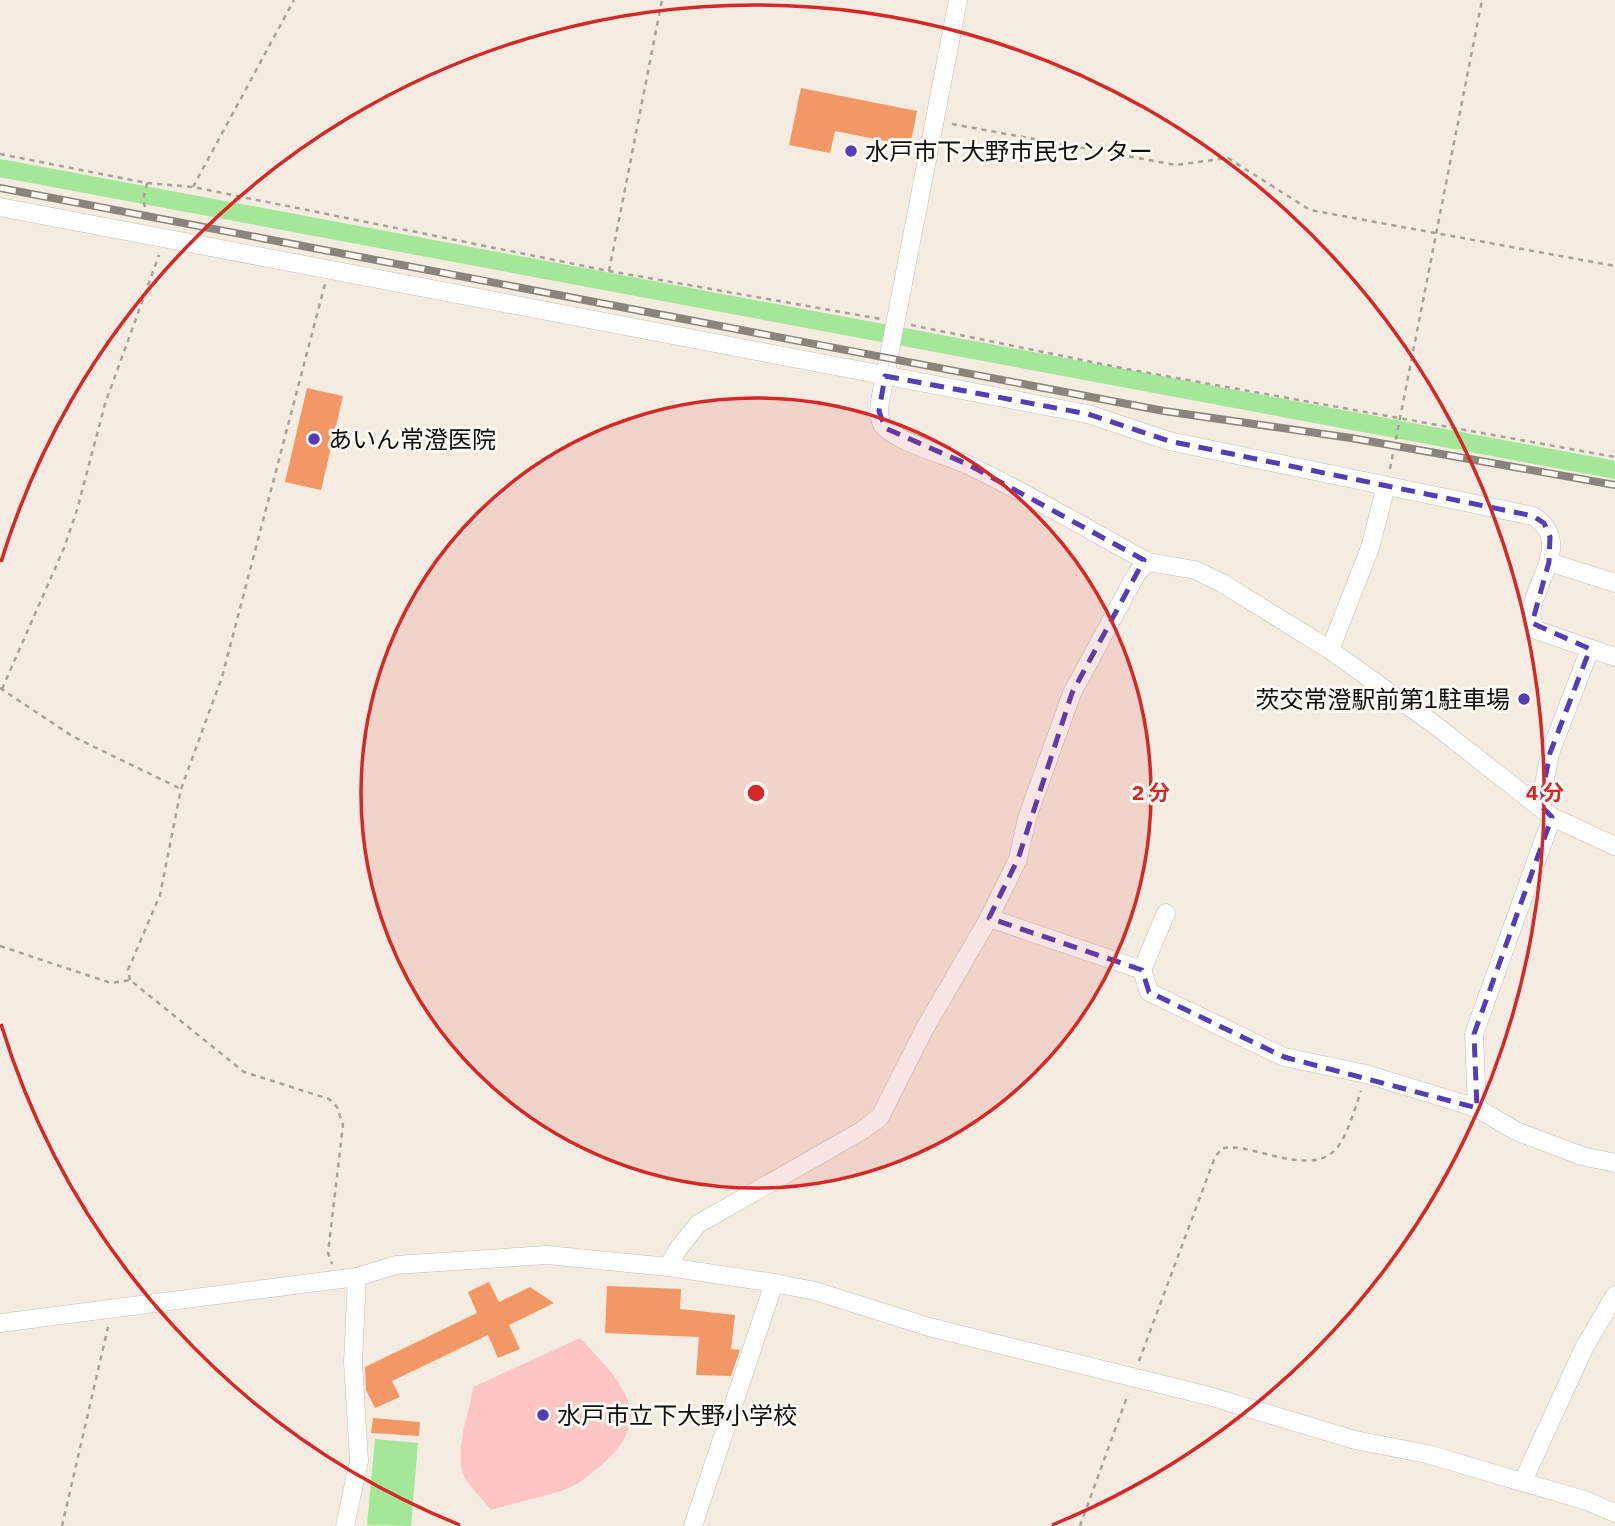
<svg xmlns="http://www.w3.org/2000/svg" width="1615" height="1526" font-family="'IBM Plex Sans','Noto Sans JP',sans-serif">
  <rect width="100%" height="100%" fill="#f4ece1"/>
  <path fill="#fec5c5" d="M580,1338c18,20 44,43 50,70 7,30 -28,59 -52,75 -16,11 -66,20 -87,27 -8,-11 -23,-24 -28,-36 -9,-23 7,-64 10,-87z"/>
  <polygon fill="#a5e798" points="375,1439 418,1443 411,1526 367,1525"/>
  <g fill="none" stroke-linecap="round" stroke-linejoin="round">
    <polyline stroke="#a5e798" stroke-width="18" points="0,168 1615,470"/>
  </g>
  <g fill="#f29867">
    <polygon points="801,88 917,111 910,146 835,131 830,153 789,145"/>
    <polygon points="307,388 343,396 321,490 285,482"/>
    <polygon points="489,1282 499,1302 530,1287 554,1303 509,1325 520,1349 498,1358 488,1335 392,1381 400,1397 375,1408 366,1390 365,1367 477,1313 468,1292"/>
    <polygon points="607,1286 681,1289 680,1309 735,1315 731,1349 740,1350 731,1376 696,1375 699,1337 605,1333"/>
    <polygon points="373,1418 420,1422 419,1436 371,1433"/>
  </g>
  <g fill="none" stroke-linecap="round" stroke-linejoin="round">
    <defs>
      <g id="minor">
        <path d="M958,0l-73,376c-2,14 -12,40 0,52 14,14 63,28 83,37 61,29 121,65 180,97"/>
        <path d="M0,207l1088,207 81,27 364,75c49,31 -19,82 3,114l79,27"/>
        <polyline points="1549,562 1615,583"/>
        <polyline points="1330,650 1439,728 1552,817 1615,846"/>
        <polyline points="1540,805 1550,753 1590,649"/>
        <polyline points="1166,913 1142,970 1149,992 1284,1057 1366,1074 1477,1108 1516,1131 1582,1156 1615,1163"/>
        <polyline points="989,918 1142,970"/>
        <polyline points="1477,1108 1474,1034 1552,817"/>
        <polyline points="668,1267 678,1249 698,1224 863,1130 880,1117 925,1028 989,918 1018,859 1027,818 1072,693 1137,573 1148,562 1195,570 1222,583 1330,650 1370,548 1386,486"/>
        <polyline points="0,1323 357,1277 396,1265 547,1255 668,1267 774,1283 815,1291 929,1327 1209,1396 1355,1440 1427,1454 1587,1501 1615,1513"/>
        <polyline points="1523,1481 1584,1348 1615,1295"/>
        <polyline points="345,1526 359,1461 353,1362 357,1277"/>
        <polyline points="693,1526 774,1283"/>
      </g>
    </defs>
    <use href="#minor" stroke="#c3bcb2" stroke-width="19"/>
    <g stroke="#a8a299" stroke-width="2.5" stroke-dasharray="5 5" stroke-linecap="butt">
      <polyline points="952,124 1176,165 1228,158 1310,210 1615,266"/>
      <polyline points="0,154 147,183 193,187 609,271 881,319"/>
      <polyline points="147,183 143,201 149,217"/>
      <polyline points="193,187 294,0"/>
      <polyline points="609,271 662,0"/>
      <polyline points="911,325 1127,369 1615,457"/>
      <polyline points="1390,469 1482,0"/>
      <polyline points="0,688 72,736 181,789"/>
      <polyline points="2,689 64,548 77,510 105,404 159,255"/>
      <polyline points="0,946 111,983 130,980 244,1072 329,1099 337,1107 343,1125 328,1253 332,1264"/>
      <polyline points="130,980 128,970 160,895 181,789 222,677 325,284"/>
      <path d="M1139,1361l76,-204 7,-9c16,-2 28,2 44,6 70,18 74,0 95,-63"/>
      <polyline points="62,1526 108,1327"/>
      <polyline points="1080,1526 1128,1394"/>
    </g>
    <use href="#minor" stroke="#fff" stroke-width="18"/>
    <defs>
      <polyline id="rail" points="0,188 1164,411 1351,438 1615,485"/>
    </defs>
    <use href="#rail" stroke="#8a847d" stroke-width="8"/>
    <use href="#rail" stroke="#fefaf3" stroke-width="5" stroke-dasharray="16" stroke-linecap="butt"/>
  </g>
  <path fill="none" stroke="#553db5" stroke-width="5" stroke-dasharray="14 9" stroke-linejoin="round" d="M885,376l203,38 81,27 364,75 11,7 6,14 -1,25 -17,61 58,26 -40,104 -10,52 12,12 -78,217 3,74 -193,-51 -135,-65 -7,-22 -153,-52 29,-59 54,-166 72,-133 -175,-95 -84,-37 -6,-17z"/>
  <circle cx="756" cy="793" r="395" fill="#d62828" fill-opacity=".12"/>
  <g fill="none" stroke="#d62828" stroke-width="3.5">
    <circle cx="756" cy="793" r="395"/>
    <path d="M460 1525A789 789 0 0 1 1 1024M1 562A789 789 0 1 1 1052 1525"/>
  </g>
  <g fill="#553db5" stroke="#fefaf3" stroke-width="2.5">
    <circle cx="851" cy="151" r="7"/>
    <circle cx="314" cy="439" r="7"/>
    <circle cx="1524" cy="699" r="7"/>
    <circle cx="543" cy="1415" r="7"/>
  </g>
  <g text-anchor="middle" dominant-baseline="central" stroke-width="6" stroke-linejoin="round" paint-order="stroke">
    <g font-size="24" fill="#100e0b" stroke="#fefaf3" text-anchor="start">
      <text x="865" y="151">水戸市下大野市民センター</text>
      <text x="328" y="439">あいん常澄医院</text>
      <text x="1510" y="699" text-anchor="end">茨交常澄駅前第1駐車場</text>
      <text x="557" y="1415">水戸市立下大野小学校</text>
    </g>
  </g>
  <circle cx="756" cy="793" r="10" fill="#d62828" stroke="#fefaf3" stroke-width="3.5"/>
  <g font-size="21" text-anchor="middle" font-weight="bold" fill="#d62828" stroke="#fefaf3" stroke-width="6" stroke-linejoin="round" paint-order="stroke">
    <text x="1151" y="800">2 分</text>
    <text x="1545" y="800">4 分</text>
  </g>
</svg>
